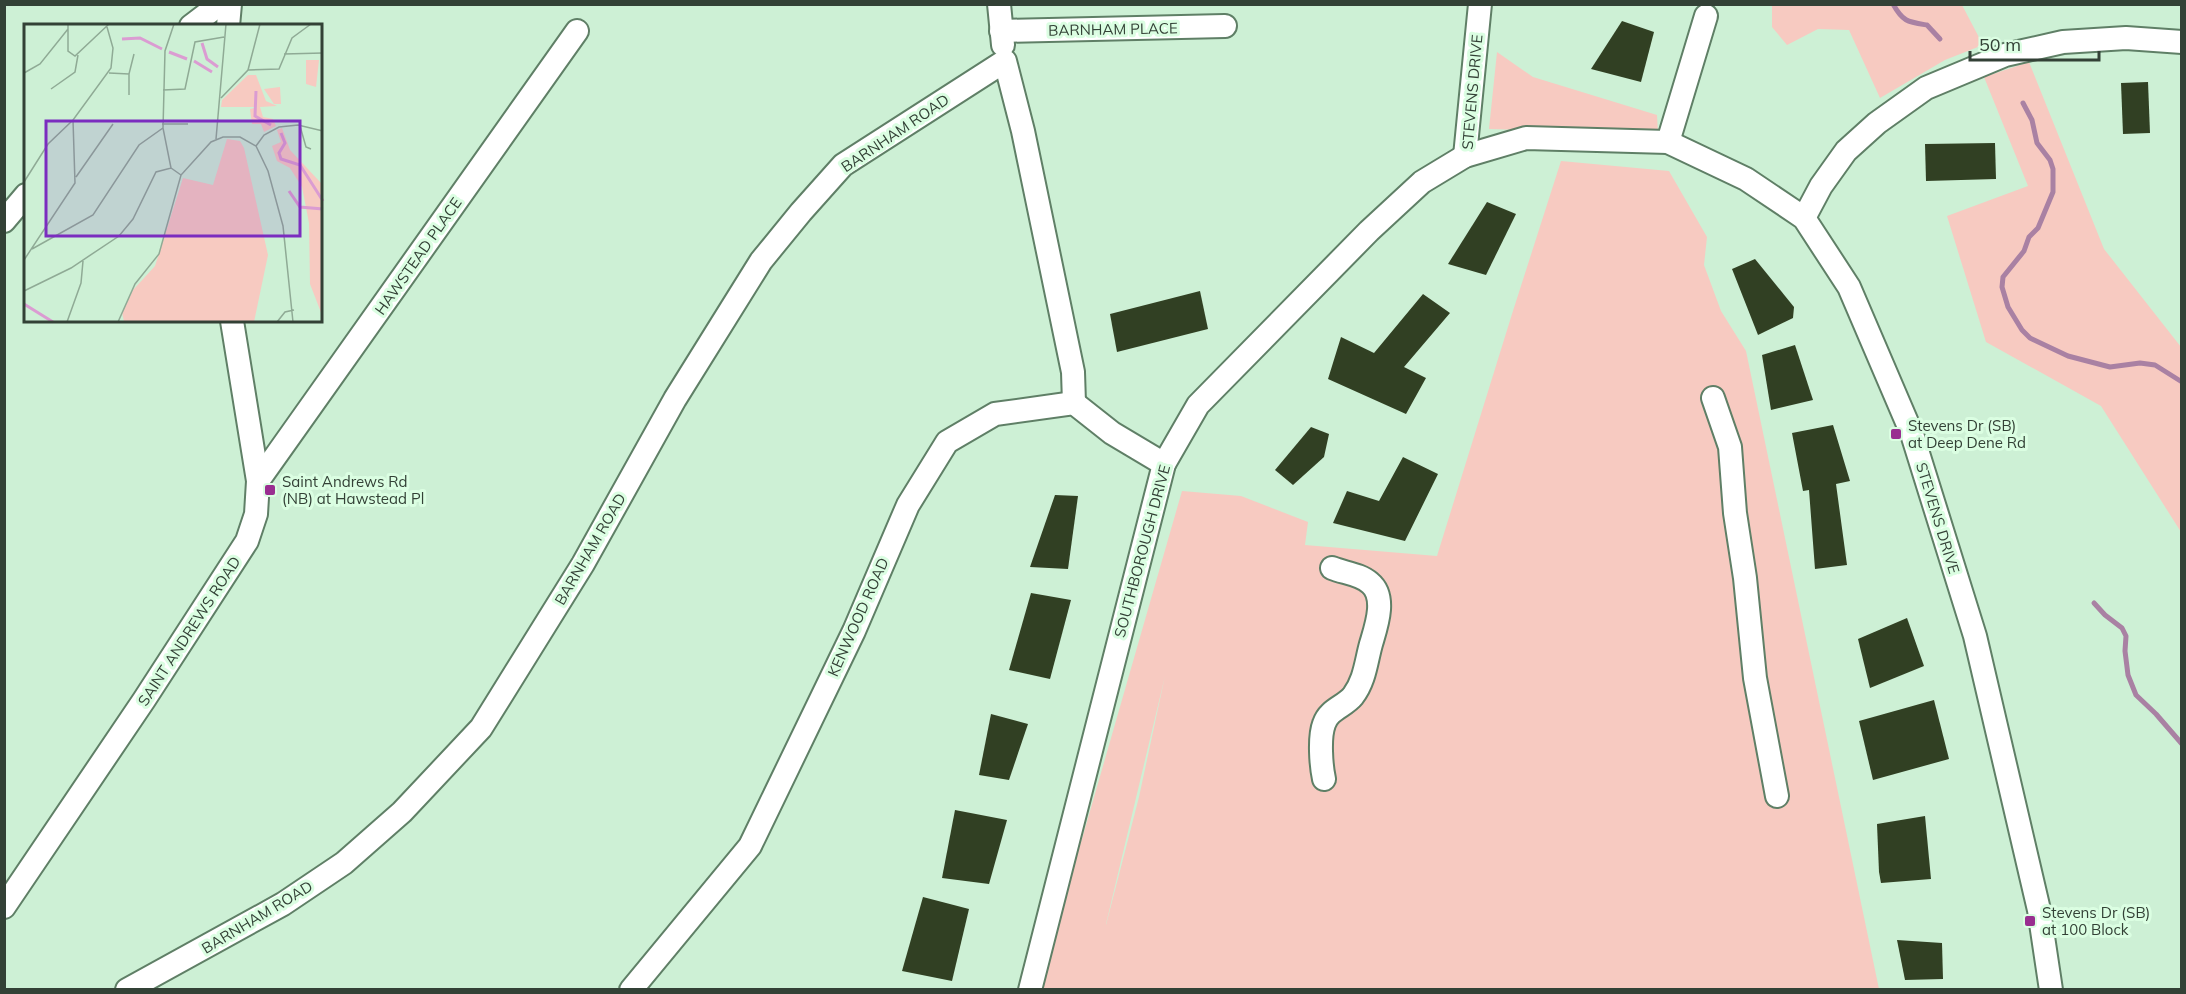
<svg xmlns="http://www.w3.org/2000/svg" width="2186" height="994" font-family="Mulish,sans-serif">
  <rect width="100%" height="100%" fill="#cdf0d5"/>
  <g fill="#f7cac1" fill-rule="evenodd">
    <polygon points="1772,5 1962,5 1983,45 1945,60 1880,98 1849,30 1818,29 1787,45 1772,27"/>
    <polygon points="1497,52 1533,77 1657,115 1658,133 1489,129"/>
    <polygon points="2029,62 2104,249 2181,347 2181,532 2101,406 1986,342 1947,216 2028,186 1984,77"/>
    <path d="M1561,161l108,10 38,66 -3,28 17,46 25,40 133,638 -851,1 54,-151 100,-348 59,5 67,26 -3,23 132,11 75,-242zM1165,676l-26,121 -33,128v-1z"/>
  </g>
  <g fill="none" stroke-linecap="round" stroke-linejoin="round">
    <g stroke="#a981a3" stroke-width="5">
      <path d="M1893,4c10,18 15,18 34,21l13,14"/>
      <polyline points="2023,103 2032,120 2037,143 2050,160 2053,169 2053,192 2038,228 2029,237 2024,251 2003,277 2002,287 2008,307 2022,330 2030,338 2068,356 2110,367 2140,363 2155,365 2182,382"/>
      <polyline points="2094,603 2105,615 2122,628 2126,636 2125,651 2128,675 2136,695 2156,714 2182,744"/>
    </g>
  </g>
  <g fill="#314023">
    <polygon points="1622,21 1654,32 1641,82 1591,69"/>
    <polygon points="2148,82 2150,133 2123,134 2121,83"/>
    <polygon points="1995,143 1996,179 1926,181 1925,144"/>
    <polygon points="1487,202 1516,214 1486,275 1448,264"/>
    <polygon points="1755,259 1794,307 1793,318 1758,335 1732,269"/>
    <polygon points="1200,291 1208,329 1117,352 1110,314"/>
    <polygon points="1423,294 1450,313 1404,367 1426,378 1406,414 1328,379 1341,337 1374,353"/>
    <polygon points="1795,345 1813,400 1771,410 1762,355"/>
    <polygon points="1833,425 1850,481 1836,484 1847,565 1815,569 1809,490 1803,491 1792,433"/>
    <polygon points="1311,427 1329,434 1324,457 1293,485 1275,470"/>
    <polygon points="1403,457 1438,474 1405,541 1333,523 1347,491 1379,501"/>
    <polygon points="1055,495 1078,496 1068,569 1030,567"/>
    <polygon points="1031,593 1071,600 1050,679 1009,670"/>
    <polygon points="1907,618 1924,666 1870,688 1858,639"/>
    <polygon points="1934,700 1949,759 1873,780 1859,721"/>
    <polygon points="991,714 1028,724 1009,780 979,775"/>
    <polygon points="955,810 1007,820 989,884 942,878"/>
    <polygon points="1925,816 1931,879 1881,883 1879,872 1877,824"/>
    <polygon points="923,897 969,909 952,981 902,971"/>
    <polygon points="1897,940 1942,943 1943,979 1905,980"/>
  </g>
  <g fill="none" stroke-linecap="round" stroke-linejoin="round">
    <defs>
      <g id="minor">
        <polyline points="999,4 1003,45"/>
        <polyline points="191,26 220,4"/>
        <polyline points="228,26 230,4"/>
        <polyline points="1001,31 1225,26"/>
        <polyline points="1668,142 1706,16"/>
        <polyline points="1465,156 1480,4"/>
        <polyline points="1804,218 1821,186 1846,151 1877,123 1926,88 2005,55 2063,42 2126,38 2182,42"/>
        <polyline points="4,221 26,195"/>
        <polyline points="1713,398 1730,447 1735,513 1745,578 1755,678 1777,796"/>
        <polyline points="258,481 577,31"/>
        <path d="M1324,779c-3,-14 -5,-42 0,-55 5,-15 20,-17 29,-28 12,-16 13,-34 18,-52 5,-17 16,-47 -1,-61 -10,-9 -26,-10 -38,-15"/>
        <polyline points="4,907 144,700 247,541 256,514 258,481 232,321"/>
        <polyline points="127,990 283,904 344,863 402,812 481,728 583,564 675,399 761,261 801,212 843,165 1005,61 1023,131 1073,372 1074,403"/>
        <polyline points="631,990 750,846 854,631 908,505 947,442 995,414 1074,403 1112,433 1164,464"/>
        <polyline points="1030,990 1164,464 1198,405 1369,231 1422,182 1465,156 1526,138 1668,142 1746,179 1804,218 1849,287 1912,434 1975,636 2039,910 2051,990"/>
      </g>
    </defs>
    <use href="#minor" stroke="#5f7f66" stroke-width="26"/>
    <use href="#minor" stroke="#fff" stroke-width="22"/>
  </g>
  <g fill="#992e90" stroke="#dbfee2" stroke-width="2">
    <rect x="1890" y="428" width="12" height="12" rx="3"/>
    <rect x="264" y="484" width="12" height="12" rx="3"/>
    <rect x="2024" y="915" width="12" height="12" rx="3"/>
  </g>
  <g text-anchor="middle" dominant-baseline="central" stroke-width="6" stroke-linejoin="round" paint-order="stroke">
    <g font-size="15" fill="#334136" stroke="#dbfee2">
      <text transform="translate(1113 29) rotate(-1)">BARNHAM PLACE</text>
      <text transform="translate(1472 92) rotate(-85)">STEVENS DRIVE</text>
      <text transform="translate(895 133) rotate(-34)">BARNHAM ROAD</text>
      <text transform="translate(418 256) rotate(-55)">HAWSTEAD PLACE</text>
      <text transform="translate(1938 518) rotate(73)">STEVENS DRIVE</text>
      <text transform="translate(590 549) rotate(-60)">BARNHAM ROAD</text>
      <text transform="translate(1142 551) rotate(-75)">SOUTHBOROUGH DRIVE</text>
      <text transform="translate(858 617) rotate(-66)">KENWOOD ROAD</text>
      <text transform="translate(189 631) rotate(-57)">SAINT ANDREWS ROAD</text>
      <text transform="translate(257 917) rotate(-31)">BARNHAM ROAD</text>
    </g>
    <g font-size="15" fill="#334136" stroke="#dbfee2" text-anchor="start">
      <text x="1908" y="425">Stevens Dr (SB)<tspan x="1908" dy="17">at Deep Dene Rd</tspan></text>
      <text x="282" y="481">Saint Andrews Rd<tspan x="282" dy="17">(NB) at Hawstead Pl</tspan></text>
      <text x="2042" y="912">Stevens Dr (SB)<tspan x="2042" dy="17">at 100 Block</tspan></text>
    </g>
  </g>
  <g transform="translate(24 24)">
    <rect width="298" height="298" fill="#cdf0d5"/>
    <path d="M282,36h13l-3,27 -10,-3zM224,51h8l10,26 11,5 -17,1 3,10 10,2 3,7 -12,6 -3,-8h-9l-2,-15 8,-2h-37l1,-7zM256,63l1,17h-7l-10,-15zM258,104l8,22 32,34v131l-12,-31 -1,-61 -7,-36 -12,-19 -13,-7 -5,-15 9,-4 -4,-12zM203,115l13,2 4,7 24,107 -14,67h-130l-2,-10 11,-22 22,-24 28,-88 30,7z" fill="#f7cac1"/>
    <path fill="none" stroke="#db9cd2" stroke-width="3" d="M98,15l18,-1 22,11M178,19l5,16 11,8M145,28l18,7M170,37l18,11M232,67l-1,25 16,9M257,109l4,10 -6,10 2,6 19,6 23,36M265,167l11,16 23,2M0,280l29,18"/>
    <path fill="none" stroke="#8faa95" stroke-width="1.5" d="M44,0v27l7,5 34,-32M260,30l39,-1M224,46l31,-1 13,-31 19,-14M0,49l16,-9 28,-35M85,49l20,1 5,-20M105,50v21M27,65l24,-17 3,-17M139,66l22,-1 10,-47 29,-5M197,74l27,-28 12,-46M138,100h26M276,102l6,21 5,2M139,104l2,-77 9,-27M192,115l10,-115M232,122l8,-11 15,-8 19,-2 25,6M52,153l37,-53M0,158l24,-38 24,-23M8,225l61,-34 46,-70 24,-17 8,40M0,236l51,-77 -2,-63 38,-52 2,-20 -6,-21M0,267l47,-23 48,-32 14,-17 23,-47 15,-4 10,7M43,298l14,-39 2,-22M94,298l17,-38 24,-30 22,-79 30,-33 12,-5h17l16,9 12,25 15,55 10,96M253,298l8,-10 9,-2"/>
    <path fill="#7b2cbf" fill-opacity="0.15" stroke="#7b2cbf" stroke-width="3" d="M22,97h254v115h-254z"/>
    <rect width="298" height="298" fill="none" stroke="#334136" stroke-width="3"/>
  </g>
  <rect width="2186" height="994" fill="none" stroke="#334136" stroke-width="12"/>
  <path d="M1970 51v9h129v-9" fill="none" stroke="#334136" stroke-width="3"/>
  <text x="1979" y="51" font-size="18" fill="#334136" stroke="#dbfee2" stroke-width="4.5" paint-order="stroke">50 m</text>
</svg>
